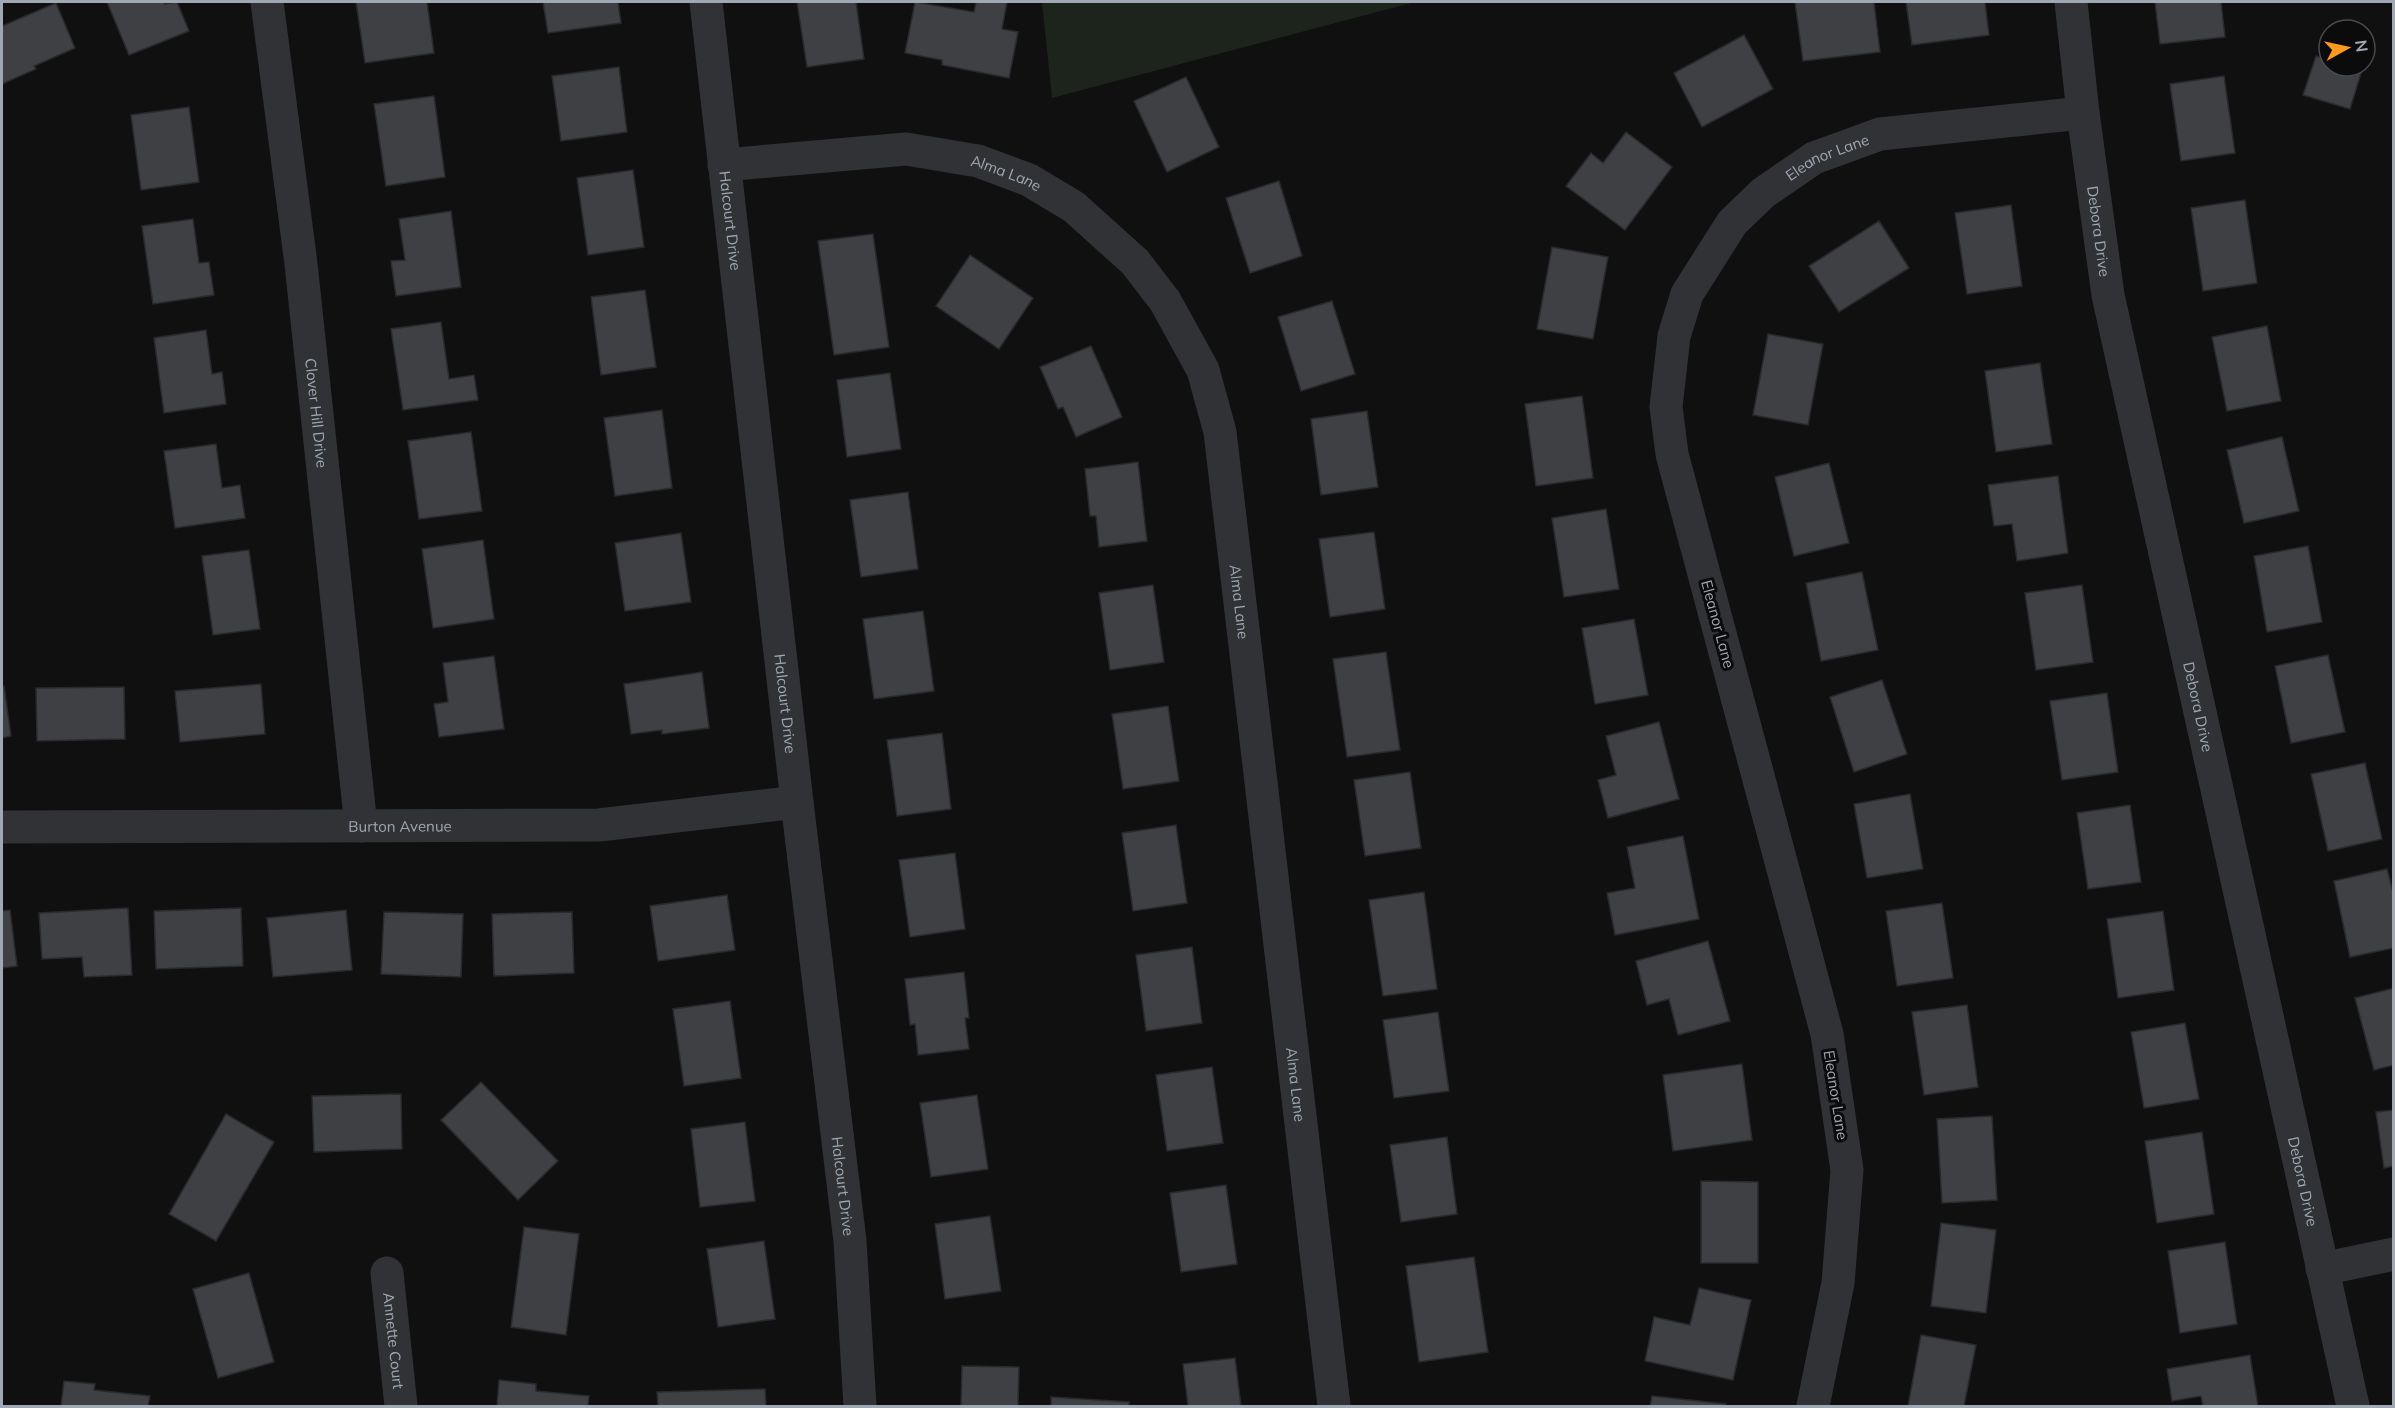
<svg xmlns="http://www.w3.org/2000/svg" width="2395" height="1408" font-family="Mulish,sans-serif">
  <rect width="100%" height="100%" fill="#101011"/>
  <polygon fill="#1c241c" points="1042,2 1415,2 1052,98"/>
  <g fill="#3e4044" stroke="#292a2d" stroke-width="1.5">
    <polygon points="107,2 163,2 165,4 177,2 189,31 129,55"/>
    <polygon points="356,2 427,2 434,53 365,63"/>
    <polygon points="543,2 618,2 621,23 548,33"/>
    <polygon points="797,2 856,2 864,59 807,67"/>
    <polygon points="915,2 974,12 976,2 1007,2 1002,29 1018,32 1009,78 942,65 942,60 905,53"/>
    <polygon points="1795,2 1874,2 1880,52 1803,61"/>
    <polygon points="1906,2 1985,2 1989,35 1912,45"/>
    <polygon points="2155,2 2221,2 2225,37 2160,44"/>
    <polygon points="56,3 75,48 34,66 36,69 2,84 2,26"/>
    <polygon points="1744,35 1773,89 1702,127 1674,73"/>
    <polygon points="2316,56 2329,60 2329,66 2349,66 2362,70 2350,109 2303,95"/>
    <polygon points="619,67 627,132 561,141 552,76"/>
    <polygon points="2224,76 2235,153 2181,161 2170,84"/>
    <polygon points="1186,77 1219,147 1167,172 1134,101"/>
    <polygon points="434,96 445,177 386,186 374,104"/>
    <polygon points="189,107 199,182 141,190 131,115"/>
    <polygon points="1626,132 1672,167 1625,230 1566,186 1591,153 1603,163"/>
    <polygon points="633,170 644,247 588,255 577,178"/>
    <polygon points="1279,181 1302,256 1250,273 1226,198"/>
    <polygon points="2245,200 2257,283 2203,291 2191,208"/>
    <polygon points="2011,205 2022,286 1967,294 1955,213"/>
    <polygon points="451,211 461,287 396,296 391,261 405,260 399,219"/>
    <polygon points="193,219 199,263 209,262 214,295 153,304 142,226"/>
    <polygon points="1879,221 1909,268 1839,312 1809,266"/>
    <polygon points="873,234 889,347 834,355 818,241"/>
    <polygon points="1552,247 1608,257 1593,339 1537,329"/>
    <polygon points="970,255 1033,298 999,349 936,306"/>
    <polygon points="645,290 656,367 601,375 591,297"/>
    <polygon points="1332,301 1355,374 1301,391 1278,317"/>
    <polygon points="441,322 449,379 474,375 478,400 403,410 391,329"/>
    <polygon points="2267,326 2281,401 2227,411 2212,337"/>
    <polygon points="206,330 212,374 222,372 226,404 164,413 154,338"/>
    <polygon points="1768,334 1823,344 1808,425 1753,415"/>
    <polygon points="1091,346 1122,417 1076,437 1063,407 1058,409 1040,367"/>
    <polygon points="2040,363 2052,444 1996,452 1985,371"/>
    <polygon points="890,373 901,449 847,457 837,380"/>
    <polygon points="1582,396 1593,478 1536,486 1525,404"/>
    <polygon points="662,410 672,488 615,496 604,418"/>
    <polygon points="1367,411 1378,487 1321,495 1311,419"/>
    <polygon points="471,432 482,511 419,519 408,441"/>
    <polygon points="2282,437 2299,511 2244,523 2227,450"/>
    <polygon points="216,444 222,488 240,485 245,518 175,528 164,451"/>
    <polygon points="1138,462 1147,541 1099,547 1096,516 1090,516 1085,469"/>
    <polygon points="1829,463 1849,543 1794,556 1775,477"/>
    <polygon points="2058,476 2068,553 2017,561 2012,524 1994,526 1988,485"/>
    <polygon points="908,492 918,569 861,577 850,500"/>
    <polygon points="1606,509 1619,589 1564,597 1552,518"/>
    <polygon points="1374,532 1385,609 1330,617 1319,539"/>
    <polygon points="681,533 691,602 625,611 615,543"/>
    <polygon points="483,540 494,619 433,628 422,549"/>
    <polygon points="2308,546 2322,622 2267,632 2254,556"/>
    <polygon points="249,550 260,629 213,635 202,556"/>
    <polygon points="1862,572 1878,650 1821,661 1806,583"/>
    <polygon points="1153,585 1164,662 1110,670 1099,593"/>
    <polygon points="2082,585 2093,662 2036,670 2025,593"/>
    <polygon points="923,611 934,691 874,699 863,619"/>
    <polygon points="1634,619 1648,695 1595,704 1582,628"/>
    <polygon points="1386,652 1400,750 1347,757 1333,659"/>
    <polygon points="2328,655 2345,732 2291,743 2275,666"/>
    <polygon points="494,656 504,729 439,737 434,704 448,702 443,663"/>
    <polygon points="702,672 709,728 662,734 662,730 631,734 624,684"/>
    <polygon points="1882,680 1907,754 1854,772 1830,697"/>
    <polygon points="261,684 265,734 180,742 175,691"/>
    <polygon points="4,686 11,736 2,738 2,687"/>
    <polygon points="124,687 125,739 37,741 36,688"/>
    <polygon points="2107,693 2118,772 2062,780 2050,701"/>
    <polygon points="1168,706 1179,781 1123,789 1112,714"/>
    <polygon points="1659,722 1679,799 1608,818 1598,780 1616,775 1606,736"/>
    <polygon points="942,733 951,809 897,816 887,740"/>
    <polygon points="2365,763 2382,839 2328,851 2311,774"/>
    <polygon points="1410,772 1421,848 1365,856 1354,780"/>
    <polygon points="1910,794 1923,869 1867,878 1854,804"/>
    <polygon points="2130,805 2141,882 2088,889 2077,813"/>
    <polygon points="1176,825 1187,903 1133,911 1122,833"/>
    <polygon points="1683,836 1699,919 1615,935 1607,893 1635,888 1627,847"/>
    <polygon points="955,853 965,929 910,937 899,860"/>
    <polygon points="2387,869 2394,896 2394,948 2350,957 2334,881"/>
    <polygon points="1424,892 1437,989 1383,996 1369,900"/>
    <polygon points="727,895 735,950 658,961 650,906"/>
    <polygon points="1942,903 1953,978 1897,986 1886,911"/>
    <polygon points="128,908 132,975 84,977 82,957 42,959 39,913"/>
    <polygon points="241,908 243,966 156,969 154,911"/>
    <polygon points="10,910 17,966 2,968 2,911"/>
    <polygon points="346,910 352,970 273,977 267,918"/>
    <polygon points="2163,911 2174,990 2118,998 2107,919"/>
    <polygon points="384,912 463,914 461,977 381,974"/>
    <polygon points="572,912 574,973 494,976 492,914"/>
    <polygon points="1708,941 1730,1021 1678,1035 1669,999 1647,1005 1636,961"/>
    <polygon points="1192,947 1202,1023 1146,1031 1136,955"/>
    <polygon points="964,972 969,1018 965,1018 969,1049 918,1055 915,1024 910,1025 905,979"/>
    <polygon points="2394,988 2394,1065 2374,1070 2355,998"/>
    <polygon points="730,1001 741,1078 684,1086 673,1009"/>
    <polygon points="1967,1005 1978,1087 1924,1095 1912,1012"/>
    <polygon points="1438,1012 1449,1091 1394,1098 1383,1020"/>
    <polygon points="2185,1023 2199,1099 2144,1108 2131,1032"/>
    <polygon points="1742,1064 1752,1140 1673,1151 1663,1075"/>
    <polygon points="1212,1067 1223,1143 1167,1151 1156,1075"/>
    <polygon points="481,1082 558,1161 518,1200 441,1120"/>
    <polygon points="401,1094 402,1149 314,1152 312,1096"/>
    <polygon points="977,1095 988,1169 931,1177 920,1103"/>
    <polygon points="2394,1110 2394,1166 2384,1168 2376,1112"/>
    <polygon points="226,1114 274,1142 216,1241 169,1214"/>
    <polygon points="1992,1116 1997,1200 1942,1203 1937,1119"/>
    <polygon points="745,1122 755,1201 700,1207 691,1129"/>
    <polygon points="2202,1132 2214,1214 2157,1223 2145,1141"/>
    <polygon points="1447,1137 1457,1214 1401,1222 1390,1145"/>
    <polygon points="1701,1181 1758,1182 1758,1263 1701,1263"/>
    <polygon points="1226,1185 1237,1264 1181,1272 1170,1193"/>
    <polygon points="990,1216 1001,1291 945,1299 935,1224"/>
    <polygon points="1941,1223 1996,1230 1986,1313 1931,1306"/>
    <polygon points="524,1227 579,1234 566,1335 511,1327"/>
    <polygon points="764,1241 775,1319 718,1327 707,1249"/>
    <polygon points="2225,1242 2237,1324 2180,1333 2168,1251"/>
    <polygon points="1474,1257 1488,1352 1419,1362 1406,1266"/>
    <polygon points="249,1273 274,1362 218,1378 193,1289"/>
    <polygon points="1699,1288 1751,1300 1733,1380 1645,1361 1654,1317 1690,1325"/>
    <polygon points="1921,1335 1976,1345 1964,1406 1908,1406"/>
    <polygon points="2250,1355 2258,1406 2203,1406 2201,1396 2172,1401 2167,1369"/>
    <polygon points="1235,1358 1241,1406 1188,1406 1183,1364"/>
    <polygon points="962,1366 1019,1367 1018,1406 961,1406"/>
    <polygon points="499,1380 536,1384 536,1391 589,1396 588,1406 497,1406"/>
    <polygon points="64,1381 95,1384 94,1390 150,1396 148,1406 61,1406"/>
    <polygon points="765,1389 766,1406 658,1406 657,1392"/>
    <polygon points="1652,1396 1726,1404 1725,1406 1650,1406"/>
    <polygon points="1051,1397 1129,1402 1129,1406 1051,1406"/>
  </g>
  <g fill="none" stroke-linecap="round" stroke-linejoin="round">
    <g stroke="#303236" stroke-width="33">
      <path id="s1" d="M267,2l34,262 60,562"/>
      <path id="s2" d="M706,2l91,800 53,439 10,165"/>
      <path id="s3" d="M2071,2l12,111 25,182 245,1111"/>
      <path id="s4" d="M724,165l182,-16 72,12 51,19 45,27 61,55 30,39 38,69 17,62 114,974"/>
      <path id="s5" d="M2,827l597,-2 198,-23"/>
      <polyline points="2322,1269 2394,1254"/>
      <path id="s6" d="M387,1273l14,133"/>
      <path id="s7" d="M1813,1406l25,-123 9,-113 -20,-136 -155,-580 -6,-47 8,-71 13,-42 45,-71 31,-30 51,-35 66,-24 203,-21"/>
    </g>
  </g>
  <g text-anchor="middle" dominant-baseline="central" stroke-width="6" stroke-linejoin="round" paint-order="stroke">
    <g font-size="15" fill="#a0a8b3" stroke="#0b0b0c">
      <text stroke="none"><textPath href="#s7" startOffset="1341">Eleanor Lane</textPath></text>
      <text stroke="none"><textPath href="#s4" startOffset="286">Alma Lane</textPath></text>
      <text stroke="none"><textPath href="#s2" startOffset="220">Halcourt Drive</textPath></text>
      <text stroke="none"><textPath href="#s3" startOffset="231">Debora Drive</textPath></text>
      <text stroke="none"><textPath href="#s1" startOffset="414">Clover Hill Drive</textPath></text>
      <text stroke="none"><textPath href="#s4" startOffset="808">Alma Lane</textPath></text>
      <text transform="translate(1718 624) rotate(75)">Eleanor Lane</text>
      <text stroke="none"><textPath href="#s2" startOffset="706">Halcourt Drive</textPath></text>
      <text stroke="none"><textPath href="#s3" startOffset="717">Debora Drive</textPath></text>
      <text stroke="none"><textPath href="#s5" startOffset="398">Burton Avenue</textPath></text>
      <text stroke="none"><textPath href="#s4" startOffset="1294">Alma Lane</textPath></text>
      <text transform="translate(1836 1095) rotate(81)">Eleanor Lane</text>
      <text stroke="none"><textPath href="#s3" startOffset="1203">Debora Drive</textPath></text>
      <text stroke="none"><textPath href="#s2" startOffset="1192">Halcourt Drive</textPath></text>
      <text stroke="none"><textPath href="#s6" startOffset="68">Annette Court</textPath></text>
    </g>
  </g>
  <rect width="2395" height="1408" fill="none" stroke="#a0a8b3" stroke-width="6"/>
  <g transform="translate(2347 48) rotate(82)"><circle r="28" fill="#0b0b0c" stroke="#474a4f" stroke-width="1.5"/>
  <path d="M0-4.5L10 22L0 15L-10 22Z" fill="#fb9a1d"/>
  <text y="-9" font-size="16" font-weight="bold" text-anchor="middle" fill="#a0a8b3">N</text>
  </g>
</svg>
